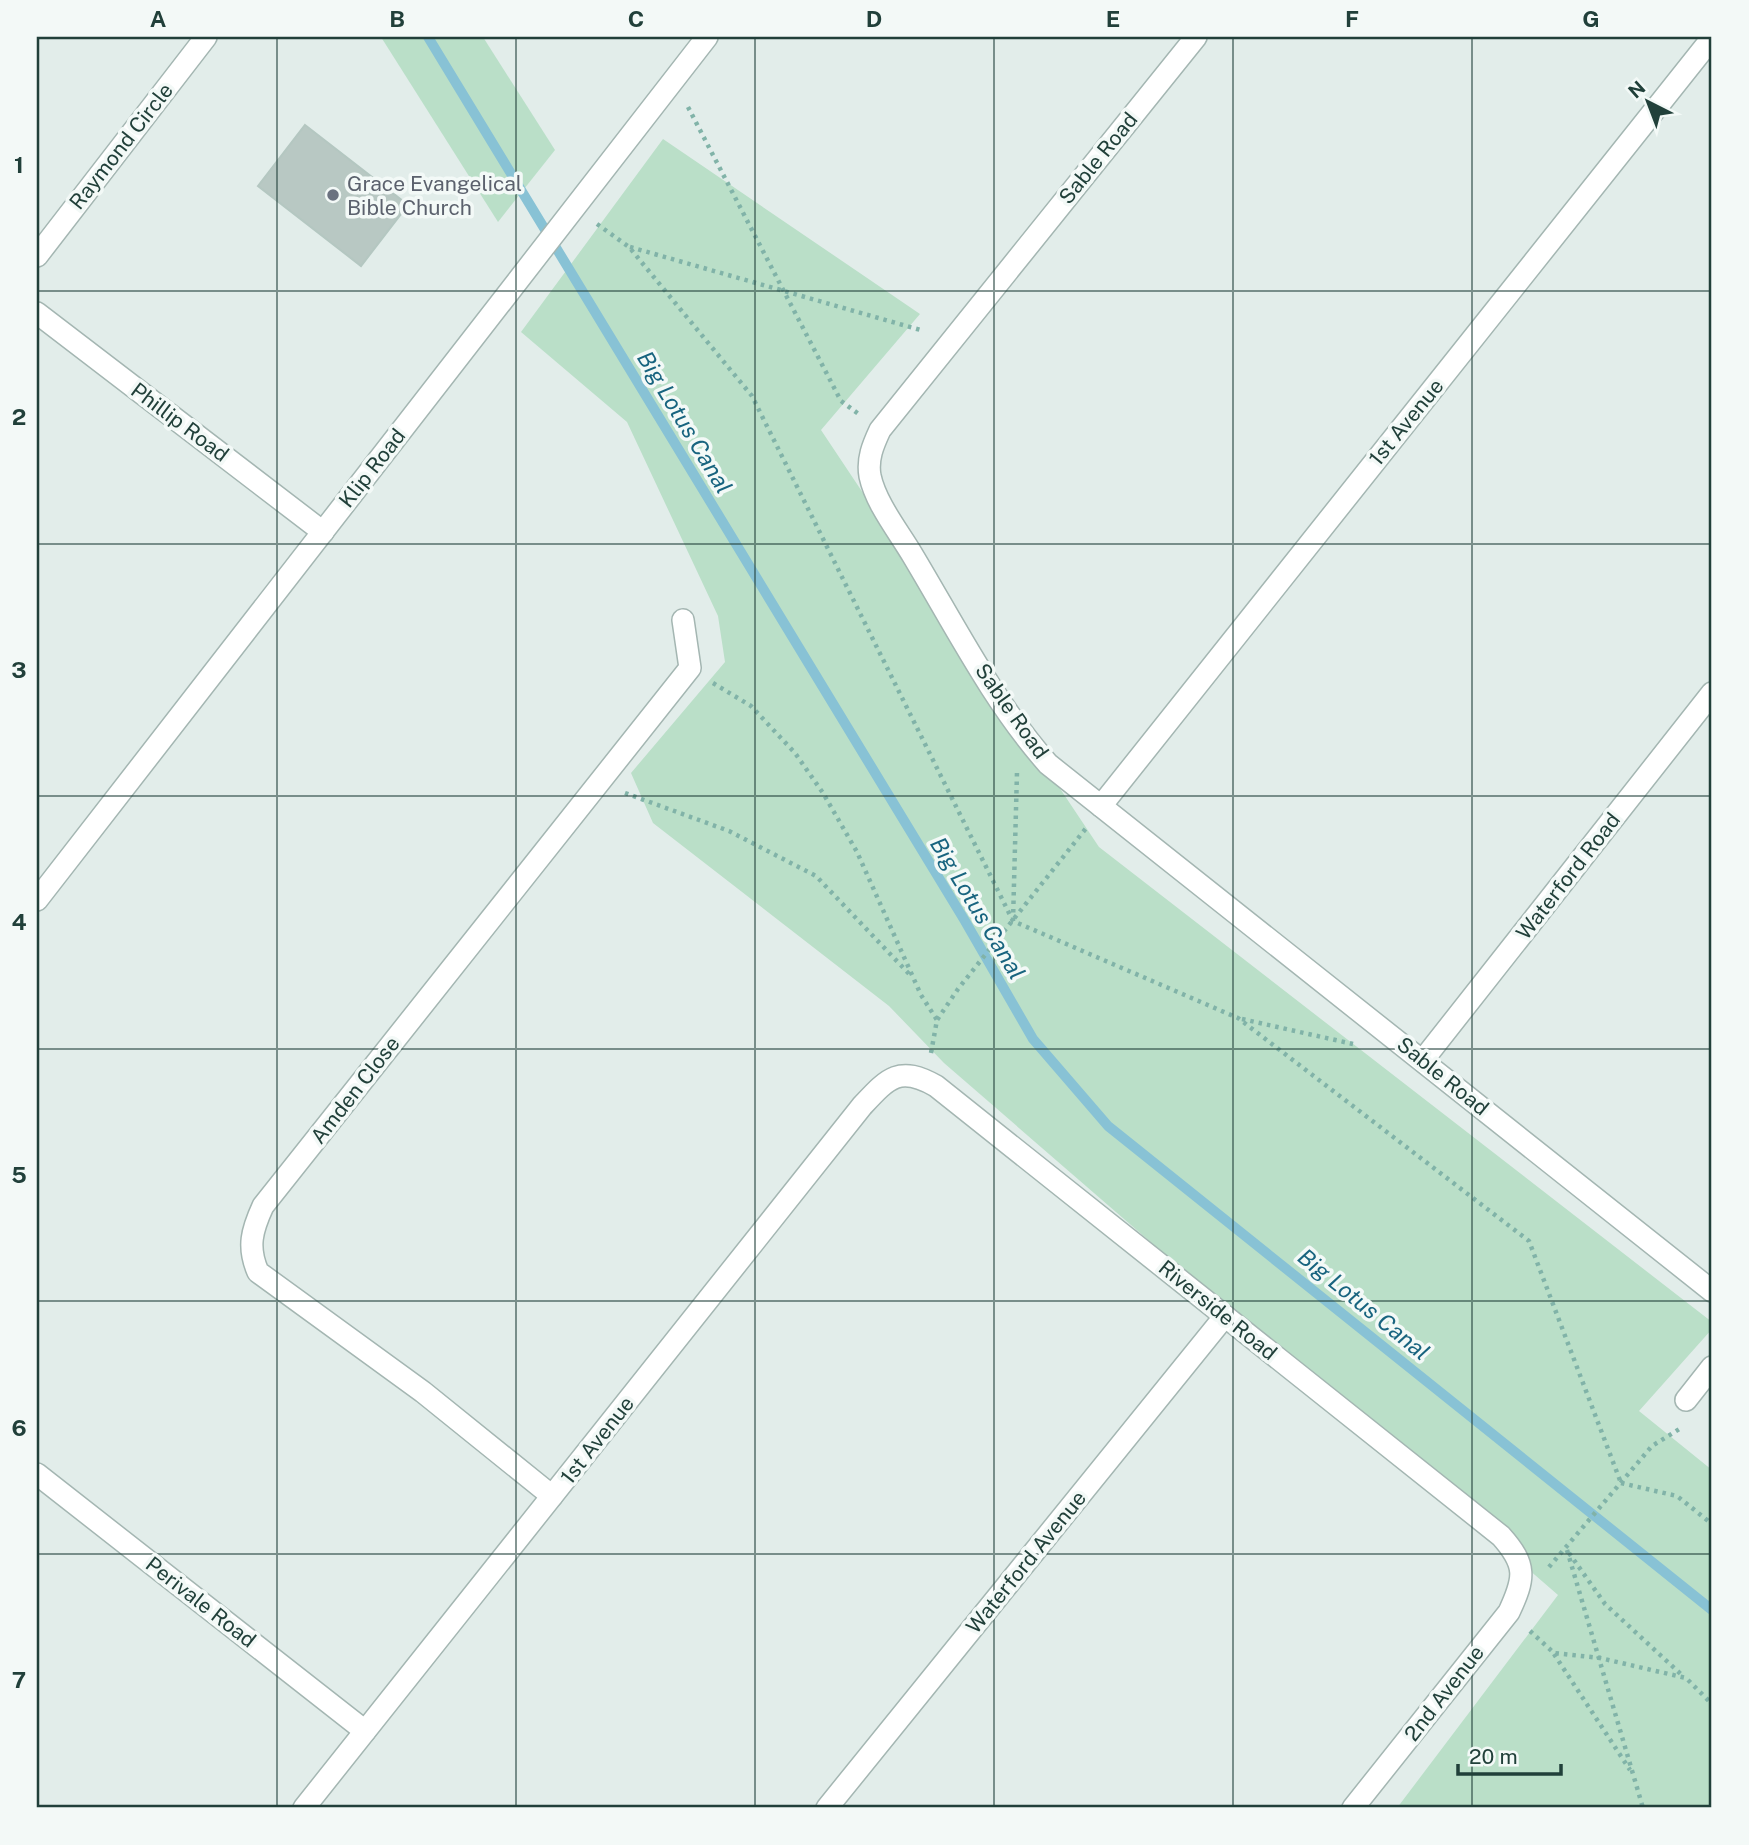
<svg xmlns="http://www.w3.org/2000/svg" width="1749" height="1845" font-family="'Public Sans',sans-serif">
  <rect width="100%" height="100%" fill="#e2edea"/>
  <g fill="#badfc8">
    <polygon points="381,37 483,37 555,150 498,222"/>
    <polygon points="663,139 920,314 821,430 1099,847 1712,1322 1712,1329 1639,1411 1712,1470 1712,1808 1397,1808 1558,1595 944,1063 889,1006 653,823 631,773 725,662 718,616 627,422 521,332"/>
  </g>
  <g fill="none" stroke-linecap="round" stroke-linejoin="round">
    <polyline stroke="#88c2d5" stroke-width="10" points="428,37 965,921 1033,1039 1108,1126 1712,1610"/>
  </g>
  <polygon fill="#b8c8c3" stroke="#b4c7c1" stroke-width="2" points="305,125 408,205 361,266 258,186"/>
  <g fill="none" stroke-linecap="round" stroke-linejoin="round">
    <defs>
      <g id="minor">
        <path d="M1196,37l-316,393c-7,15 -13,29 -10,46 6,28 29,56 43,80 42,70 81,147 135,208l664,527"/>
        <polyline points="37,256 206,37"/>
        <polyline points="37,313 323,532"/>
        <polyline points="1101,806 1712,38"/>
        <polyline points="1423,1060 1712,693"/>
        <polyline points="1686,1400 1712,1367"/>
        <polyline points="37,1474 365,1731"/>
        <path d="M552,1496l-129,-104 -165,-120c-11,-25 -6,-42 5,-66l427,-538 -7,-48"/>
        <path d="M304,1808l558,-702c26,-28 37,-41 74,-20l565,450c26,29 24,42 8,76l-156,196"/>
        <polyline points="827,1808 1225,1316"/>
      </g>
      <polyline id="tertiary" points="37,900 707,37"/>
    </defs>
    <use href="#minor" stroke="#a4b6b2" stroke-width="24"/>
    <use href="#tertiary" stroke="#a4b6b2" stroke-width="24"/>
    <g stroke="#81b3a8" stroke-width="4.5" stroke-dasharray="3.5 5" stroke-linecap="butt">
      <polyline points="688,107 841,401 860,415"/>
      <polyline points="597,224 629,247 752,396 1013,921 1238,1018 1529,1241 1621,1483"/>
      <polyline points="630,247 924,331"/>
      <polyline points="713,683 751,706 795,753 823,793 857,852 921,995 937,1020"/>
      <polyline points="625,793 729,831 816,876 912,977"/>
      <polyline points="1013,921 1017,772"/>
      <polyline points="1242,1019 1353,1044"/>
      <polyline points="931,1053 937,1020 958,989 1087,827"/>
      <polyline points="1621,1483 1677,1496 1712,1524"/>
      <polyline points="1567,1550 1643,1808"/>
      <polyline points="1569,1553 1605,1604 1684,1677"/>
      <polyline points="1549,1567 1652,1446 1681,1428"/>
      <polyline points="1530,1631 1554,1653 1600,1658 1686,1678 1712,1704"/>
      <polyline points="1554,1654 1630,1770"/>
    </g>
    <use href="#minor" stroke="#fff" stroke-width="21"/>
    <use href="#tertiary" stroke="#fff" stroke-width="21"/>
  </g>
  <path fill="none" stroke="#21403a" stroke-width="2" stroke-opacity="0.55" d="M277,37v1771M516,37v1771M755,37v1771M994,37v1771M1233,37v1771M1472,37v1771M37,291h1675M37,544h1675M37,796h1675M37,1049h1675M37,1301h1675M37,1554h1675"/>
  <circle fill="#6b7280" stroke="#f3f9f7" stroke-width="2.5" cx="333" cy="195" r="7"/>
  <g text-anchor="middle" dominant-baseline="central" stroke-width="7" stroke-linejoin="round" paint-order="stroke">
    <g font-size="21" fill="#21403a" stroke="#f3f9f7">
      <text transform="translate(121 146) rotate(-52)">Raymond Circle</text>
      <text transform="translate(1098 158) rotate(-51)">Sable Road</text>
      <text transform="translate(180 422) rotate(37)">Phillip Road</text>
      <text transform="translate(1406 422) rotate(-51)">1st Avenue</text>
      <text transform="translate(372 468) rotate(-52)">Klip Road</text>
      <text transform="translate(1012 711) rotate(55)">Sable Road</text>
      <text transform="translate(1568 876) rotate(-52)">Waterford Road</text>
      <text transform="translate(1443 1076) rotate(39)">Sable Road</text>
      <text transform="translate(355 1090) rotate(-52)">Amden Close</text>
      <text transform="translate(1218 1310) rotate(39)">Riverside Road</text>
      <text transform="translate(597 1440) rotate(-52)">1st Avenue</text>
      <text transform="translate(1026 1562) rotate(-51)">Waterford Avenue</text>
      <text transform="translate(201 1602) rotate(38)">Perivale Road</text>
      <text transform="translate(1444 1693) rotate(-52)">2nd Avenue</text>
    </g>
    <g font-size="21" fill="#5b616d" stroke="#f3f9f7" text-anchor="start">
      <text x="347" y="183">Grace Evangelical<tspan x="347" dy="24">Bible Church</tspan></text>
    </g>
    <g font-size="23" font-style="italic" fill="#18647f" stroke="#f3f9f7">
      <text transform="translate(685 422) rotate(59)">Big Lotus Canal</text>
      <text transform="translate(978 908) rotate(59)">Big Lotus Canal</text>
      <text transform="translate(1364 1304) rotate(39)">Big Lotus Canal</text>
    </g>
  </g>
  <rect width="1749" height="1845" fill="none" stroke="#f3f9f7" stroke-width="77"/>
  <g transform="translate(1648 102) rotate(318)" stroke="#f3f9f7" stroke-width="5" paint-order="stroke">
  <path d="M0-5L12 26L0 18L-12 26Z" fill="#21403a"/>
  <text y="-10" font-size="19" font-weight="bold" text-anchor="middle" fill="#21403a">N</text>
  </g>
  <path d="M1458 1764v10h103v-10" fill="none" stroke="#21403a" stroke-width="3.5"/>
  <text x="1469" y="1764" font-size="21" fill="#21403a" stroke="#f3f9f7" stroke-width="5" paint-order="stroke">20 m</text>
  <rect x="38" y="38" width="1672" height="1768" fill="none" stroke="#21403a" stroke-width="2.5"/>
  <g font-size="23" text-anchor="middle" font-weight="bold" fill="#21403a">
    <text x="158" y="27">A</text>
    <text x="397" y="27">B</text>
    <text x="636" y="27">C</text>
    <text x="874" y="27">D</text>
    <text x="1113" y="27">E</text>
    <text x="1352" y="27">F</text>
    <text x="1591" y="27">G</text>
    <text x="19" y="173">1</text>
    <text x="19" y="425">2</text>
    <text x="19" y="678">3</text>
    <text x="19" y="930">4</text>
    <text x="19" y="1183">5</text>
    <text x="19" y="1436">6</text>
    <text x="19" y="1688">7</text>
  </g>
</svg>
